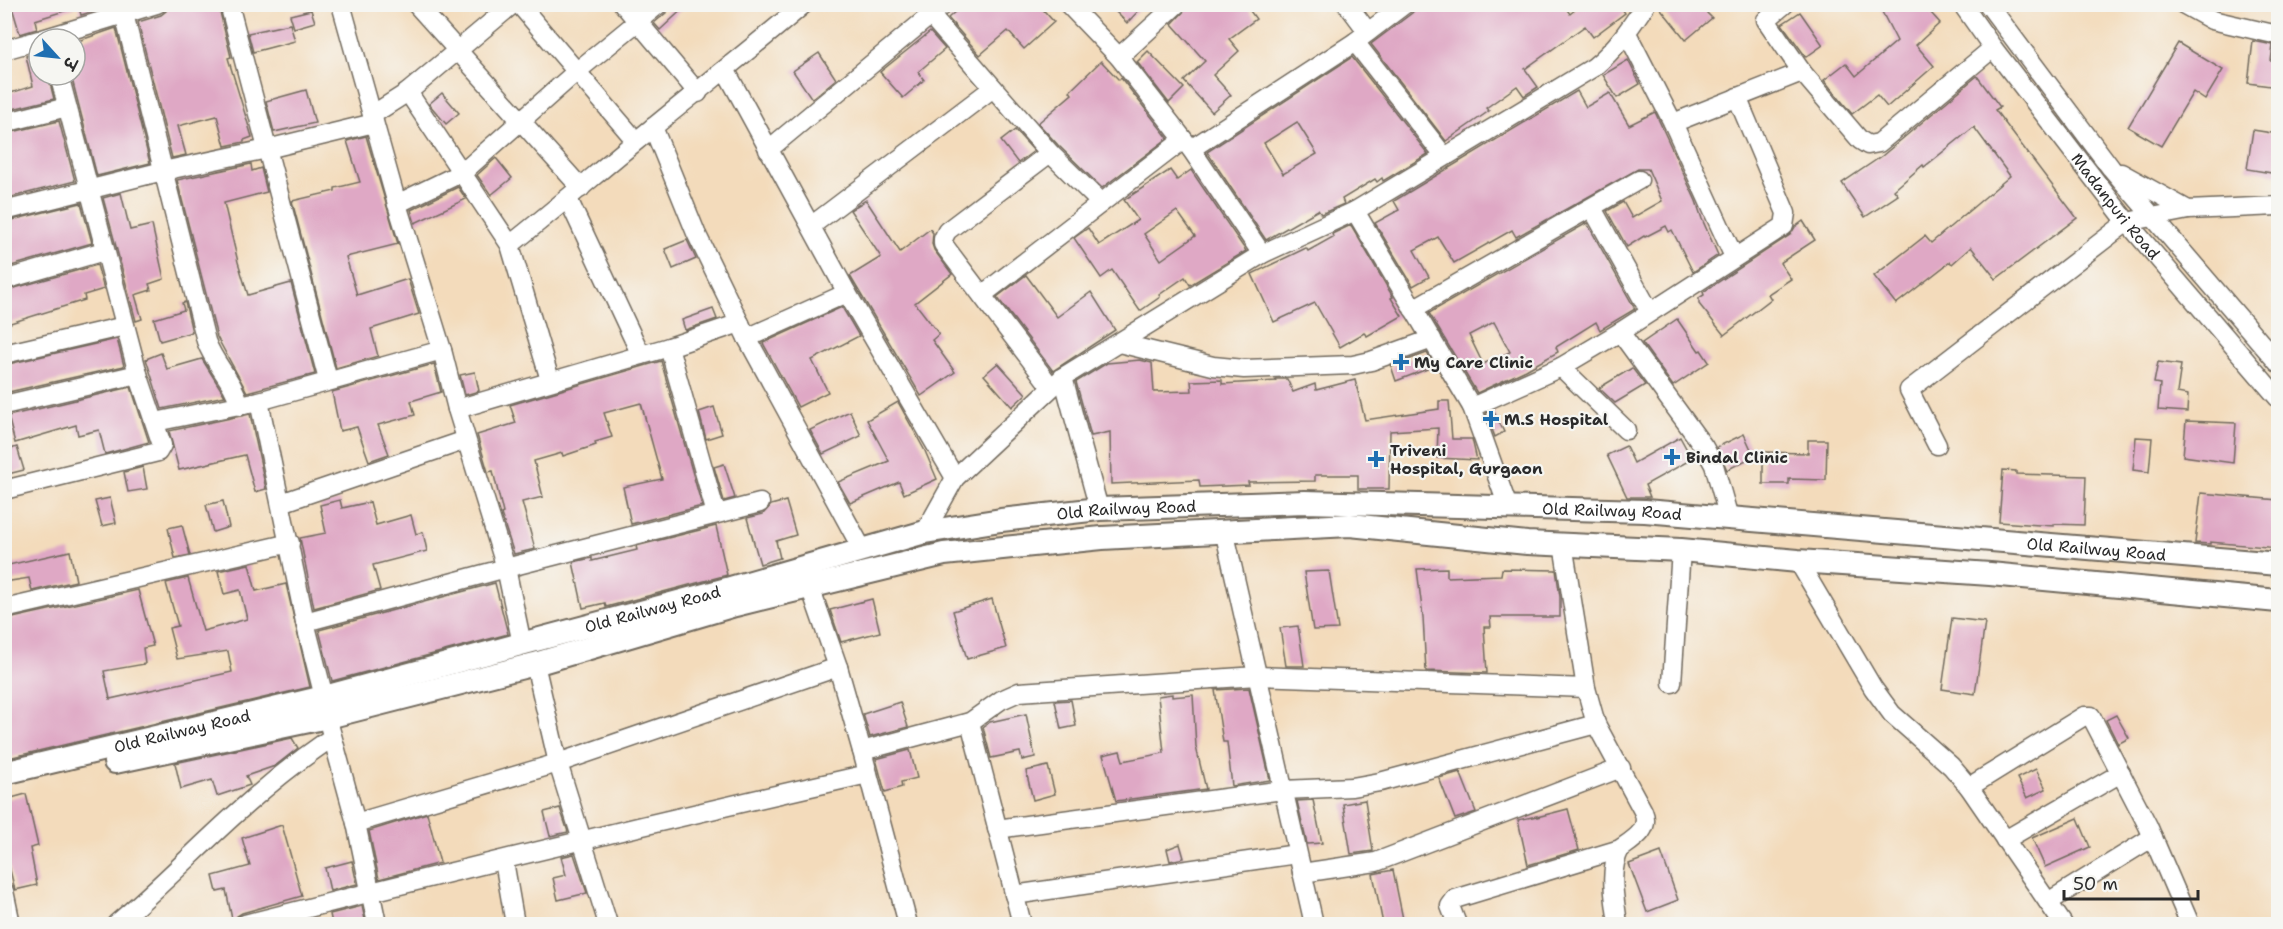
<svg xmlns="http://www.w3.org/2000/svg" width="2283" height="929" font-family="'Shantell Sans','Playpen Sans Deva',sans-serif">
  <rect width="100%" height="100%" fill="#f6f6f2"/>
  <filter id="ink" filterUnits="userSpaceOnUse"><feTurbulence type="fractalNoise" baseFrequency=".0167" numOctaves="2"/><feDisplacementMap in="SourceGraphic" scale="12" xChannelSelector="R" yChannelSelector="G"/><feConvolveMatrix kernelMatrix="1 2 1 2 8 2 1 2 1" color-interpolation-filters="sRGB"/></filter>
  <filter id="wash" filterUnits="userSpaceOnUse"><feTurbulence type="fractalNoise" baseFrequency=".008" numOctaves="4" result="noise"/><feDisplacementMap in="SourceGraphic" scale="24" xChannelSelector="R" yChannelSelector="G"/><feGaussianBlur stdDeviation="1.35" result="paint"/><feColorMatrix in="noise" values="0 0 0 0 0 0 0 0 0 0 0 0 0 0 0 0 0 1.4 0 .05"/><feComposite in="paint" operator="in"/></filter>
  <g filter="url(#wash)">
    <rect width="100%" height="100%" fill="#f3dbbb"/>
    <g id="blocks">
      <g fill="#dfa8c5" fill-rule="evenodd">
        <polygon points="11,4 74,4 74,8 35,20 37,29 20,34"/>
        <polygon points="78,4 117,4 81,15"/>
        <polygon points="168,4 218,4 231,57 228,58 252,137 244,140 244,142 225,146 217,116 178,126 186,155 172,158 138,22 161,15 166,11"/>
        <polygon points="670,4 688,4 660,30 654,23 667,12"/>
        <polygon points="964,4 1038,4 1054,22 1024,49 1008,31 980,55 948,18"/>
        <polygon points="1108,4 1145,4 1127,23"/>
        <polygon points="1191,4 1245,4 1256,19 1229,39 1239,51 1213,75 1231,95 1212,112 1184,81 1205,61 1172,24"/>
        <polygon points="1419,4 1563,4 1570,14 1582,4 1619,4 1625,13 1593,37 1585,26 1525,69 1538,87 1524,96 1517,86 1486,108 1489,111 1446,141 1371,44 1412,13"/>
        <polygon points="1657,4 1716,4 1706,12 1712,18 1686,40"/>
        <polygon points="1878,4 1923,4 1940,23 1916,45 1934,66 1887,107 1877,95 1852,114 1824,80 1846,63 1856,76 1897,41"/>
        <polygon points="311,10 315,22 294,28 290,15"/>
        <polygon points="1800,12 1823,45 1806,57 1782,24"/>
        <polygon points="290,24 295,41 253,52 248,33"/>
        <polygon points="116,28 150,163 97,176 71,75 75,75 75,42"/>
        <polygon points="930,32 945,49 918,72 924,80 903,98 880,72"/>
        <polygon points="2253,41 2273,45 2271,61 2278,60 2278,87 2248,83"/>
        <polygon points="2178,43 2223,70 2205,100 2193,92 2161,146 2128,127"/>
        <polygon points="1148,51 1184,88 1169,103 1137,62"/>
        <polygon points="39,52 39,75 48,75 54,99 4,111 4,95 33,86 26,56"/>
        <polygon points="819,53 836,79 812,99 793,71"/>
        <path d="M1352,57l76,97 -45,27 -1,-3 -5,4 -2,-3 -33,20 2,5 -23,10 -3,-4 -52,30 -59,-88zM1297,122l20,32 -34,20 -19,-31z"/>
        <polygon points="1628,60 1640,84 1617,98 1603,75"/>
        <polygon points="1101,61 1119,80 1121,78 1168,138 1102,188 1058,145 1038,123 1072,94 1070,91"/>
        <polygon points="1977,76 2000,107 1995,110 2077,218 1996,279 1971,247 1952,264 1950,262 1896,304 1874,276 1925,236 1931,243 2010,176 1974,127 1924,167 1923,165 1894,190 1898,195 1865,217 1842,183 1882,156"/>
        <polygon points="306,90 315,123 274,132 266,101"/>
        <polygon points="1577,91 1586,107 1610,93 1629,125 1655,112 1696,201 1702,219 1718,255 1693,272 1672,230 1669,232 1666,226 1645,237 1644,236 1627,247 1607,211 1623,202 1632,218 1662,201 1648,169 1638,169 1516,237 1512,230 1454,263 1438,237 1414,250 1429,277 1413,286 1375,223 1399,210 1394,201"/>
        <polygon points="442,93 459,113 446,124 429,104"/>
        <polygon points="59,121 75,181 4,199 4,134"/>
        <polygon points="1015,130 1034,151 1018,163 1001,141"/>
        <polygon points="2253,130 2278,134 2278,174 2247,169"/>
        <polygon points="366,136 398,244 346,257 357,295 408,279 419,314 371,329 378,356 336,368 292,201 335,191 335,188 360,182 347,141"/>
        <polygon points="496,158 512,178 491,195 477,175"/>
        <polygon points="251,164 252,171 261,168 267,192 224,203 238,262 248,295 291,283 315,374 247,392 217,337 177,180"/>
        <path d="M1170,170l7,10 14,-10 55,81 -56,34 -5,-8 -26,18 1,2 -20,14 -28,-41 -11,8 -27,-40 14,-10 11,17 39,-25 -14,-20zM1177,211l18,25 -34,24 -17,-26z"/>
        <polygon points="458,187 466,199 415,223 411,210"/>
        <polygon points="121,193 130,230 152,225 164,279 149,284 151,290 135,295 142,319 136,321 103,198"/>
        <polygon points="866,200 900,252 930,229 933,233 932,244 934,250 952,274 915,303 939,334 932,340 955,372 921,396 850,276 881,257 850,210"/>
        <polygon points="81,203 92,243 4,268 4,222"/>
        <polygon points="1803,221 1815,240 1780,263 1791,279 1768,294 1771,299 1724,335 1699,304 1699,298 1704,295 1703,292 1790,235 1795,227"/>
        <path d="M1587,223l48,86 -35,21 -4,-8 -40,25 2,5 -32,18 -49,23 -48,-80zM1494,322l16,30 -27,12 -14,-29z"/>
        <polygon points="1351,225 1393,297 1391,298 1402,316 1367,336 1364,333 1340,347 1315,303 1274,322 1252,274 1306,248 1308,251 1333,237 1332,234"/>
        <polygon points="687,240 696,259 673,269 665,249"/>
        <polygon points="97,265 104,289 84,295 85,300 4,325 4,291"/>
        <polygon points="1026,275 1057,317 1091,292 1115,330 1053,371 997,297"/>
        <polygon points="185,302 192,332 160,341 154,319 184,310 182,303"/>
        <polygon points="842,307 859,336 812,360 828,392 798,407 763,343"/>
        <polygon points="713,309 717,319 685,330 682,320"/>
        <polygon points="1677,319 1699,351 1701,350 1709,362 1673,386 1642,343"/>
        <polygon points="117,339 124,366 4,393 4,365"/>
        <polygon points="161,353 167,369 202,359 225,396 162,409 146,359"/>
        <polygon points="1427,353 1435,366 1396,381 1391,366"/>
        <polygon points="1140,360 1152,363 1154,392 1192,391 1191,381 1222,380 1222,384 1276,381 1275,379 1287,379 1293,392 1315,384 1316,390 1355,380 1365,420 1439,409 1439,401 1449,401 1452,439 1472,439 1477,460 1437,458 1438,428 1390,431 1389,489 1358,489 1358,475 1315,475 1315,481 1248,482 1249,485 1200,487 1199,480 1111,484 1110,432 1091,436 1076,382 1107,363"/>
        <polygon points="661,361 702,506 631,524 623,487 662,479 641,403 604,413 612,437 595,442 596,445 563,456 562,453 534,461 543,497 522,502 535,549 514,554 501,514 503,513 493,471 488,472 477,435 516,423 510,405"/>
        <polygon points="2158,362 2181,365 2177,393 2188,395 2187,412 2158,410 2160,384 2154,383"/>
        <polygon points="998,363 1026,394 1012,407 984,375"/>
        <polygon points="434,364 441,392 411,401 415,415 378,425 389,454 369,461 357,427 340,431 332,392"/>
        <polygon points="1632,368 1645,385 1615,403 1599,388"/>
        <polygon points="475,372 479,391 465,395 460,375"/>
        <polygon points="131,387 149,442 105,454 99,430 78,435 76,425 15,443 8,416"/>
        <polygon points="898,402 925,451 937,479 904,494 899,482 850,503 838,482 889,461 867,420"/>
        <polygon points="714,407 722,434 706,439 699,412"/>
        <polygon points="1493,410 1504,432 1495,437 1486,413"/>
        <polygon points="850,411 861,436 823,454 810,430"/>
        <polygon points="250,414 266,489 255,492 245,455 179,470 169,431"/>
        <polygon points="2186,421 2236,423 2233,463 2183,456"/>
        <polygon points="1744,434 1754,456 1727,470 1717,447"/>
        <polygon points="1680,437 1692,459 1645,485 1650,497 1627,497 1607,455 1626,446 1634,463"/>
        <polygon points="2136,437 2152,438 2149,472 2133,470"/>
        <polygon points="1808,440 1827,440 1826,480 1789,479 1789,484 1763,484 1763,452 1808,453"/>
        <polygon points="17,447 24,470 4,475 4,451"/>
        <polygon points="724,464 735,498 724,501 714,467"/>
        <polygon points="143,467 147,489 128,492 124,472"/>
        <polygon points="2003,470 2016,471 2016,474 2086,476 2084,525 2054,524 2054,526 1999,522"/>
        <polygon points="2201,493 2278,500 2278,548 2210,542 2210,544 2195,543"/>
        <polygon points="110,498 116,523 102,526 95,501"/>
        <polygon points="340,500 342,508 370,502 376,525 411,515 416,534 423,532 427,551 373,565 380,590 314,608 300,538 326,533 320,505"/>
        <polygon points="223,501 229,527 213,532 206,505"/>
        <polygon points="786,501 796,535 776,541 780,558 760,564 747,518 763,514 771,505"/>
        <polygon points="182,525 190,555 175,558 168,528"/>
        <polygon points="716,526 727,575 606,607 605,603 583,608 573,562 592,558 592,561 637,550 636,546"/>
        <polygon points="70,551 76,581 32,591 29,578 4,582 4,566"/>
        <polygon points="249,564 256,591 286,584 310,687 4,759 4,620 138,590 153,646 143,648 145,664 104,671 110,699 232,672 228,651 177,659 169,628 178,626 166,583 188,578 203,631 247,619 240,590 224,594 218,571"/>
        <polygon points="1447,568 1447,577 1501,575 1502,569 1556,570 1560,597 1560,617 1490,617 1491,627 1484,627 1487,673 1426,671 1423,617 1417,569"/>
        <polygon points="1329,571 1338,629 1313,630 1304,572"/>
        <polygon points="495,583 508,634 332,681 319,630"/>
        <polygon points="872,599 880,632 841,642 830,610"/>
        <polygon points="992,599 1006,648 967,659 953,611"/>
        <polygon points="1952,618 1985,622 1975,694 1942,689"/>
        <polygon points="1298,626 1304,666 1286,666 1280,628"/>
        <polygon points="1249,688 1270,780 1232,786 1227,742 1223,742 1215,690"/>
        <polygon points="1172,694 1172,697 1193,695 1196,747 1206,789 1116,801 1103,755 1120,751 1123,761 1164,753 1158,696"/>
        <polygon points="1071,700 1076,726 1061,729 1055,701"/>
        <polygon points="900,702 908,727 870,737 863,714"/>
        <polygon points="1026,714 1035,757 1022,760 1020,752 991,758 983,727 990,722"/>
        <polygon points="2116,715 2129,738 2118,744 2106,720"/>
        <polygon points="292,738 298,748 275,766 246,776 250,785 217,796 212,780 181,789 175,763"/>
        <polygon points="910,750 917,778 901,782 902,787 885,792 876,759"/>
        <polygon points="1048,766 1055,794 1033,800 1026,771"/>
        <polygon points="2036,769 2046,789 2027,798 2017,778"/>
        <polygon points="1460,772 1476,812 1455,819 1439,778"/>
        <polygon points="26,794 38,846 30,848 37,885 15,890 6,854 4,854 4,800"/>
        <polygon points="1313,800 1322,843 1307,844 1297,801"/>
        <polygon points="1365,800 1373,851 1351,854 1343,804"/>
        <polygon points="560,808 568,832 550,836 544,812"/>
        <polygon points="1568,809 1579,850 1528,865 1518,820 1537,816 1537,817"/>
        <polygon points="427,813 440,863 379,879 369,831"/>
        <polygon points="2078,818 2090,847 2045,867 2032,838"/>
        <polygon points="282,825 302,896 242,913 237,916 233,924 226,890 217,892 213,876 250,866 242,838"/>
        <polygon points="1180,844 1184,858 1170,861 1167,849"/>
        <polygon points="1661,852 1678,900 1647,912 1629,864"/>
        <polygon points="574,854 587,893 558,900 553,878 566,875 561,857"/>
        <polygon points="352,861 357,884 330,891 325,868"/>
        <polygon points="1393,870 1404,924 1383,924 1373,874"/>
        <polygon points="362,906 366,924 332,924 330,914"/>
      </g>
    </g>
  </g>
  <g filter="url(#ink)">
    <use href="#blocks" fill-opacity="0" stroke="#71695d" stroke-width="1.5"/>
    <g fill="none" stroke-linecap="round" stroke-linejoin="round">
      <defs>
        <g id="minor">
          <polyline points="229,4 328,380"/>
          <polyline points="341,4 397,204 442,350 457,409 506,568 522,644"/>
          <polyline points="416,4 581,188"/>
          <polyline points="519,4 636,141"/>
          <polyline points="623,4 698,93"/>
          <polyline points="1068,4 1119,57 1191,149 1262,254"/>
          <polyline points="1347,4 1368,32"/>
          <polyline points="1785,4 1766,20 1802,72 1860,140 1868,145 1879,143 1993,48"/>
          <path id="s1" d="M1962,4l31,44 134,174 151,176"/>
          <polyline points="1988,4 2111,168 2278,363"/>
          <polyline points="2183,4 2212,20 2278,35"/>
          <path d="M124,14l82,327c9,25 27,38 34,65"/>
          <polyline points="931,16 1050,153 1101,203"/>
          <polyline points="1627,33 1673,123 1734,257"/>
          <polyline points="42,39 157,4"/>
          <polyline points="1355,42 1444,156"/>
          <polyline points="4,50 39,40"/>
          <polyline points="1119,57 1177,4"/>
          <polyline points="726,71 847,293 955,478"/>
          <polyline points="408,92 510,245 550,380"/>
          <polyline points="372,115 408,92 513,4"/>
          <polyline points="4,123 67,107"/>
          <polyline points="1673,123 1802,72"/>
          <polyline points="653,127 696,233 747,338 862,549"/>
          <polyline points="1191,149 1355,42 1405,4"/>
          <polyline points="768,150 944,4"/>
          <polyline points="1050,153 947,231 943,239 943,244 1051,387"/>
          <polyline points="2121,173 2188,210"/>
          <polyline points="568,199 641,355"/>
          <polyline points="397,204 463,172 576,72 659,4"/>
          <polyline points="1592,208 1650,312"/>
          <polyline points="4,211 163,171 267,149 374,123"/>
          <polyline points="1355,211 1472,407 1508,507"/>
          <polyline points="811,226 993,88"/>
          <path d="M510,245c48,-38 94,-78 141,-116 51,-42 103,-82 153,-125"/>
          <polyline points="4,280 104,251"/>
          <polyline points="982,295 1183,140"/>
          <polyline points="1413,309 1639,180"/>
          <polyline points="1620,332 1704,447 1714,465 1729,518"/>
          <polyline points="747,338 847,293"/>
          <polyline points="1119,343 1213,366 1244,369 1353,365 1371,361 1432,339"/>
          <polyline points="669,347 716,514"/>
          <polyline points="4,354 125,326"/>
          <polyline points="1561,367 1626,430"/>
          <polyline points="1063,377 1099,509"/>
          <polyline points="259,401 305,622 324,697"/>
          <polyline points="4,405 138,374"/>
          <polyline points="1472,407 1561,367 1620,332 1784,226 1786,213 1737,97"/>
          <polyline points="457,409 669,347 740,323"/>
          <polyline points="155,422 259,401 442,350"/>
          <polyline points="1937,445 1909,390 2127,222 2188,210 2278,206"/>
          <polyline points="4,490 158,452 162,445 138,374 59,75"/>
          <polyline points="281,503 466,440"/>
          <polyline points="1224,530 1314,924"/>
          <path d="M925,532l30,-54 108,-101 199,-123 93,-43 239,-144c22,-18 36,-39 52,-63"/>
          <polyline points="1798,561 1873,688 1892,714 1951,766 1969,787 2063,924"/>
          <polyline points="806,575 838,667 862,751 908,924"/>
          <polyline points="4,609 290,543"/>
          <polyline points="305,622 506,568 760,503"/>
          <polyline points="535,664 558,763 608,924"/>
          <polyline points="1672,683 1681,550"/>
          <polyline points="970,722 1022,924"/>
          <polyline points="330,728 356,823 377,924"/>
          <polyline points="862,751 970,722 1001,700 1019,692 1257,676 1586,688"/>
          <polyline points="1969,787 2084,716 2091,716 2148,826 2190,924"/>
          <polyline points="356,823 558,763 838,667"/>
          <polyline points="997,829 1283,790 1352,787 1380,782 1596,724"/>
          <polyline points="2005,840 2121,773"/>
          <polyline points="504,861 515,924"/>
          <polyline points="1302,873 1376,862 1621,768"/>
          <polyline points="4,891 11,924"/>
          <polyline points="1014,895 1297,854"/>
          <polyline points="2048,902 2153,837"/>
          <path d="M116,924c46,-38 87,-82 132,-121 27,-24 54,-45 83,-65"/>
          <path d="M245,924c207,-53 414,-103 623,-150"/>
          <path d="M1457,924l-7,-18 5,-7 165,-50c14,-10 31,-19 23,-38l-47,-87 -10,-36 -23,-144"/>
          <path d="M1618,924c-3,-25 -10,-52 2,-75"/>
        </g>
        <g id="major">
          <polyline points="115,762 328,717 535,664 735,605 944,554 1102,538 1350,525 1527,543 1681,550 1798,561 1990,574 2278,601"/>
          <path id="s2" d="M4,773l320,-76 406,-109 195,-56 76,-12 98,-11 206,-7 340,9 633,53"/>
        </g>
      </defs>
      <use href="#minor" stroke="#71695d" stroke-width="21"/>
      <use href="#major" stroke="#71695d" stroke-width="26"/>
      <use href="#minor" stroke="#fff" stroke-width="18"/>
      <use href="#major" stroke="#fff" stroke-width="22"/>
    </g>
  </g>
  <g fill="#1f6fb2" stroke="#f6f6f2" stroke-width="2">
    <path d="M1398 353h6v6h6v6h-6v6h-6v-6h-6v-6h6z"/>
    <path d="M1488 410h6v6h6v6h-6v6h-6v-6h-6v-6h6z"/>
    <path d="M1669 448h6v6h6v6h-6v6h-6v-6h-6v-6h6z"/>
    <path d="M1373 450h6v6h6v6h-6v6h-6v-6h-6v-6h6z"/>
  </g>
  <g text-anchor="middle" dominant-baseline="central" stroke-width="4.5" stroke-linejoin="round" paint-order="stroke">
    <g font-size="16" fill="#2b2b2b" stroke="#f6f6f2">
      <text stroke="none"><textPath href="#s1" startOffset="254">Madanpuri Road</textPath></text>
      <text stroke="none"><textPath href="#s2" startOffset="1155">Old Railway Road</textPath></text>
      <text stroke="none"><textPath href="#s2" startOffset="1641">Old Railway Road</textPath></text>
      <text stroke="none"><textPath href="#s2" startOffset="2127">Old Railway Road</textPath></text>
      <text stroke="none"><textPath href="#s2" startOffset="669">Old Railway Road</textPath></text>
      <text stroke="none"><textPath href="#s2" startOffset="183">Old Railway Road</textPath></text>
    </g>
    <g font-size="16" font-weight="bold" fill="#2b2b2b" stroke="#f6f6f2" text-anchor="start">
      <text x="1414" y="362">My Care Clinic</text>
      <text x="1504" y="419">M.S Hospital</text>
      <text x="1390" y="450">Triveni<tspan x="1390" dy="18">Hospital, Gurgaon</tspan></text>
      <text x="1686" y="457">Bindal Clinic</text>
    </g>
  </g>
  <rect width="2283" height="929" fill="none" stroke="#f6f6f2" stroke-width="24"/>
  <g transform="translate(57 57) rotate(117)"><circle r="28" fill="#f6f6f2" stroke="#a5a5a2" stroke-width="1.5"/>
  <path d="M0-4.5L10 22L0 15L-10 22Z" fill="#1f6fb2"/>
  <text y="-9" font-size="16" font-weight="bold" text-anchor="middle" fill="#2b2b2b">उ</text>
  </g>
  <path d="M2064 890v9h134v-9" fill="none" stroke="#2b2b2b" stroke-width="3"/>
  <text x="2073" y="890" font-size="18" fill="#2b2b2b" stroke="#f6f6f2" stroke-width="4.5" paint-order="stroke">50 m</text>
</svg>
